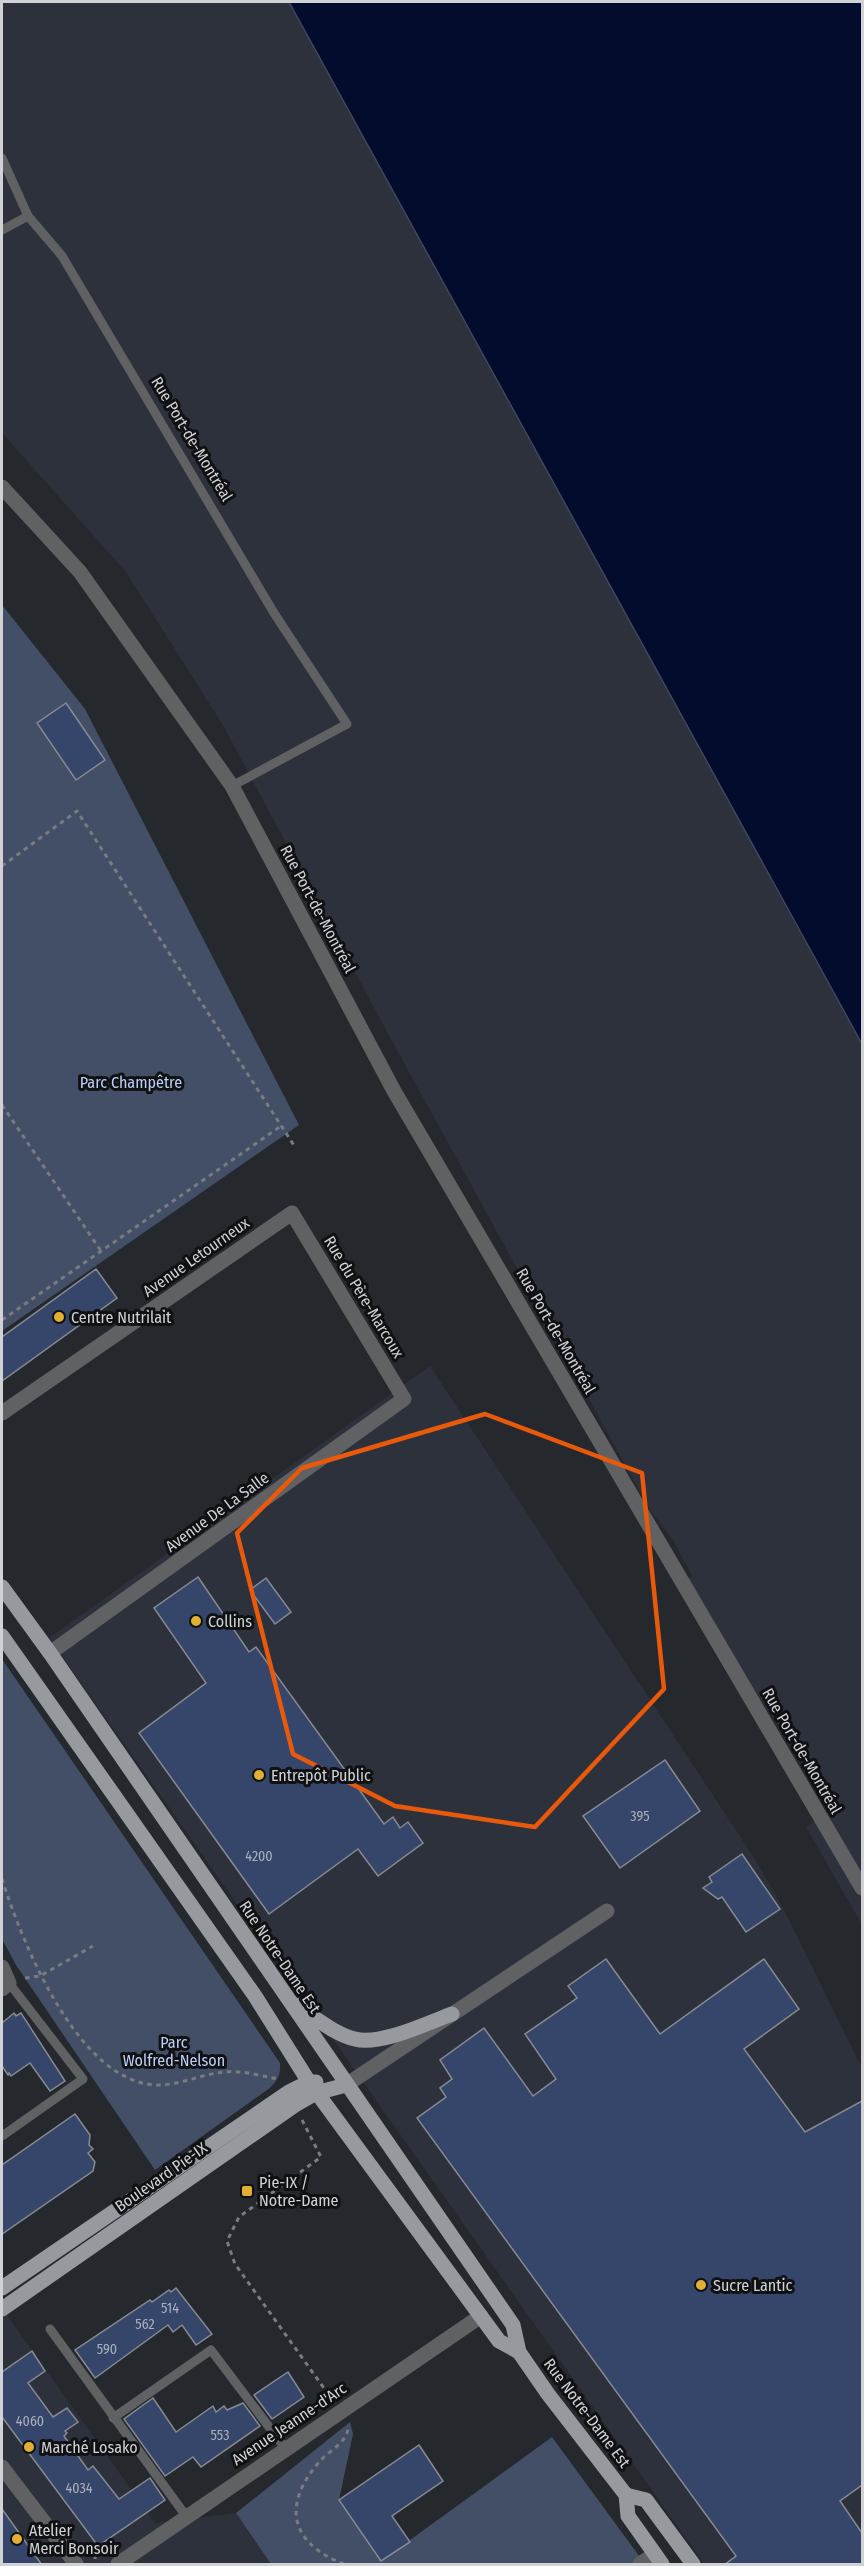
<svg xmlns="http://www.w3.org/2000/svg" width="864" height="2566" font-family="'Fira Sans Condensed',sans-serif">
  <rect width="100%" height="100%" fill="#25282d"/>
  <g fill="#2c313b">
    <polygon points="2,2 289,2 862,1045 862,1925 806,1827 834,1808 682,1582 692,1576 673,1540 650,1510 387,1032 224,727 126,572 2,433"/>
    <polygon points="430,1366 755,1859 781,1904 862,2068 862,2564 704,2564 49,1638"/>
    <polygon points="2,2308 155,2523 236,2513 271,2564 2,2564"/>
  </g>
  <g fill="#434f67">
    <polygon points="2,605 85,709 299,1125 2,1331"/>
    <path d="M2,1659l278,404c1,12 -3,19 -13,27l-112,80 -139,-205 -14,-26z"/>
    <polygon points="350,2422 353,2434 339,2500 381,2561 552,2437 645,2564 271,2564 236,2513"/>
  </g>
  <polygon fill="#030c2c" stroke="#40475f" stroke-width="1.5" points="289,2 862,2 862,1044 788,909"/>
  <g fill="#36466b" stroke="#878a90" stroke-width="1.5">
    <polygon points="66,703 105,760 76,780 37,723"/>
    <polygon points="96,1269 117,1298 2,1381 2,1337"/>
    <polygon points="198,1577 249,1652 256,1647 384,1824 393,1817 400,1828 408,1822 423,1843 378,1876 358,1849 269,1914 139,1733 206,1683 154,1608"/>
    <polygon points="266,1578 291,1612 275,1624 250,1590"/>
    <polygon points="665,1760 700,1811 620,1868 583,1816"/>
    <polygon points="742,1854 780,1909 746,1932 722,1897 718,1899 703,1888 712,1882 709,1877"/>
    <polygon points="606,1959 660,2034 764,1959 799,2009 744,2049 805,2132 862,2101 862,2485 840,2501 862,2533 862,2565 724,2565 736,2556 417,2118 446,2097 440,2088 452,2079 440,2060 484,2028 533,2096 556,2079 525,2034 577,1998 568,1986"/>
    <polygon points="14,2013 16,2016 21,2013 65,2081 50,2091 30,2063 11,2076 9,2073 8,2075 2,2066 2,2023"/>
    <polygon points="75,2114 90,2135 89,2145 93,2149 88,2153 95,2162 93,2171 2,2234 2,2165"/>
    <polygon points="176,2288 212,2334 196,2345 182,2325 173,2332 168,2325 95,2378 75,2350 150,2300 152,2302 169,2290 171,2292"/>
    <polygon points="32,2351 45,2371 28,2383 53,2417 67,2408 78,2422 65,2431 67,2433 64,2436 88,2470 93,2466 119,2499 150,2478 165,2500 98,2546 2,2417 2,2372"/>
    <polygon points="288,2372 304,2397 272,2419 254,2395"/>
    <polygon points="153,2398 176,2432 213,2406 216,2412 224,2406 227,2410 243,2403 260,2426 201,2467 193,2457 165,2476 124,2419"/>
    <polygon points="419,2445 443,2481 392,2516 410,2542 381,2561 339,2500"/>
    <polygon points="2,2509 42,2565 2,2565"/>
  </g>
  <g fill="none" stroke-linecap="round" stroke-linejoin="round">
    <g stroke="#797b80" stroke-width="3" stroke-dasharray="4.5 4.5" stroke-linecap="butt">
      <polyline points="2,866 77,811 295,1147"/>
      <polyline points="2,1105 101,1251"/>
      <polyline points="2,1320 281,1126"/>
      <path d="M2,1879c20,63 78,209 159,206 21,-1 42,-11 63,-13 18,-2 37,4 54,7"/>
      <polyline points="25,1978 40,1976 93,1946"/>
      <polyline points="302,2120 321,2157 239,2217 227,2241 235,2264 331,2398"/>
      <polyline points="95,2559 96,2551"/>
      <path d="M344,2564c-55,-21 -62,-60 -24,-103 10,-11 29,-20 28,-35"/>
    </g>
    <g stroke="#5f6163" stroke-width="9">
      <polyline points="2,158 28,216 62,256 274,613 347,724 232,786"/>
      <polyline points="2,230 28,216"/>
      <polyline points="2,2136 83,2079 9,1983"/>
      <polyline points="50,2329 186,2516"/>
      <polyline points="113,2418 211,2350 285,2448"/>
    </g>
    <g stroke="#5f6163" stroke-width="15">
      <polyline points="2,487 80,572 232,786 394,1091 862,1888"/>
      <polyline points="2,1413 292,1213 404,1399 50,1653"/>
      <polyline points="2,1967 9,1983 2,1989"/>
      <polyline points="346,2085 607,1911"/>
      <polyline points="118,2564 481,2316"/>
      <polyline points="640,2564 655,2554"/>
    </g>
    <polyline stroke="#5f6163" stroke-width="15" points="2,2467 76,2564"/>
    <g stroke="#96999e" stroke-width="15">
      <polyline points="2,1587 50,1653 513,2325 519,2352 548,2394 626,2495 628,2516 662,2564"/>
      <polyline points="2,1636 255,1996 309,2082 499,2341 519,2352"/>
      <path d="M295,2005c18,11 39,29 60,34 25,7 72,-16 97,-25"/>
      <polyline points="2,2288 289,2092 309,2082 316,2082"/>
      <polyline points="2,2309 295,2105 316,2093 346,2085"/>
      <polyline points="626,2495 646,2500 693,2564"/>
    </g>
  </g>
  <path fill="none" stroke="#e8590c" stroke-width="4.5" stroke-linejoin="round" d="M485,1414l157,59 22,216 -129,138 -140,-21 -102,-52 -56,-221 65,-65z"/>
  <g fill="#e1af34" stroke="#0f1113" stroke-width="2">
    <circle cx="59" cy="1317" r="6"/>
    <circle cx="196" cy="1621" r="6"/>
    <circle cx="259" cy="1775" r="6"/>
    <rect x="241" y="2185" width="12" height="12" rx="3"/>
    <circle cx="701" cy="2285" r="6"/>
    <circle cx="29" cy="2447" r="6"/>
    <circle cx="17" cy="2539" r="6"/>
  </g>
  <g text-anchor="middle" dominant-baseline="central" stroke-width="6" stroke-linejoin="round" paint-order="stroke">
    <g font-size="14" fill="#aaafba">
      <text x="640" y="1816">395</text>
      <text x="259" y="1856">4200</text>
      <text x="170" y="2308">514</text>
      <text x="145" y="2324">562</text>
      <text x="107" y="2349">590</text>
      <text x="30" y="2421">4060</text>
      <text x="220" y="2435">553</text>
      <text x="79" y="2488">4034</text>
    </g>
    <g font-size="16" fill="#d0d2d5" stroke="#0f1113">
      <text transform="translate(192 439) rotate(59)">Rue Port-de-Montréal</text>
      <text transform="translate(318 909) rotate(62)">Rue Port-de-Montréal</text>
      <text transform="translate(196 1257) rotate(-35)">Avenue Letourneux</text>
      <text transform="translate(364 1297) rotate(59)">Rue du Père-Marcoux</text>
      <text transform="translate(556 1331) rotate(60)">Rue Port-de-Montréal</text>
      <text transform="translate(217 1512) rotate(-36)">Avenue De La Salle</text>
      <text transform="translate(802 1751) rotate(60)">Rue Port-de-Montréal</text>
      <text transform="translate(280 1957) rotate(56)">Rue Notre-Dame Est</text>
      <text transform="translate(161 2177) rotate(-35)">Boulevard Pie-IX</text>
      <text transform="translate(587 2413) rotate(53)">Rue Notre-Dame Est</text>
      <text transform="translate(289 2424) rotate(-34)">Avenue Jeanne-d'Arc</text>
    </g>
    <g font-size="16" fill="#bdcff6" stroke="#0f1113">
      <text x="131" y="1082">Parc Champêtre</text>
      <text x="174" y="2042">Parc<tspan x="174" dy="18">Wolfred-Nelson</tspan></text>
    </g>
    <g font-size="16" fill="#d0d2d5" stroke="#0f1113" text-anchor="start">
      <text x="71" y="1317">Centre Nutrilait</text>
      <text x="208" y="1621">Collins</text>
      <text x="271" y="1775">Entrepôt Public</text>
      <text x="259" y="2182">Pie-IX /<tspan x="259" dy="18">Notre-Dame</tspan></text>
      <text x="713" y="2285">Sucre Lantic</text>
      <text x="41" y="2447">Marché Losako</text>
      <text x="29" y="2530">Atelier<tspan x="29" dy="18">Merci Bonsoir</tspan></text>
    </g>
  </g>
  <rect width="864" height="2566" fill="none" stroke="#d0d2d5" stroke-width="6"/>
</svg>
